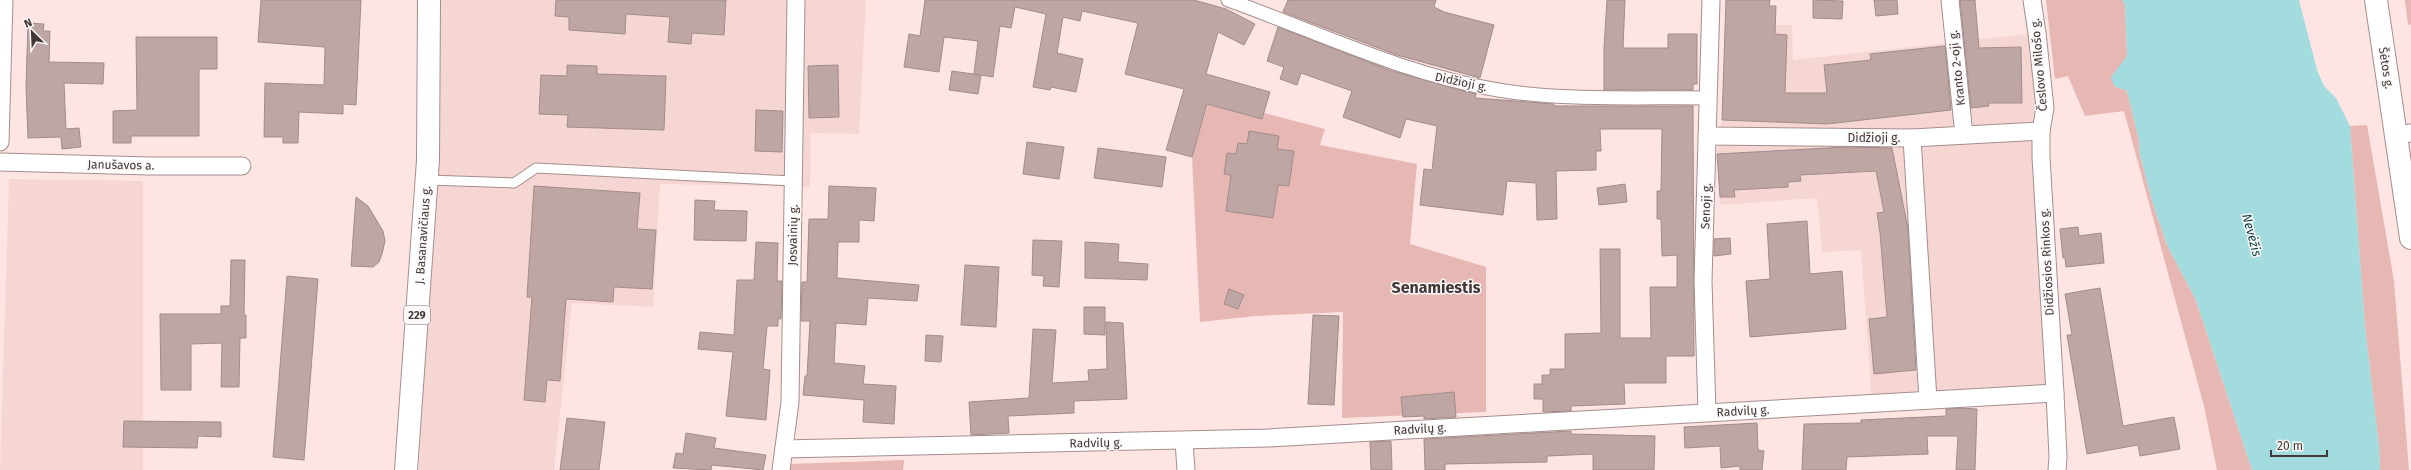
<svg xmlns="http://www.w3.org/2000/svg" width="2411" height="470" font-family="'Fira Sans',sans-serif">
  <rect width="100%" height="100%" fill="#fee5e3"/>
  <g fill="#f6d6d3">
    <polygon points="440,0 866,0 859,134 811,133 810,187 660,184 653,307 572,303 554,470 419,470 436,141"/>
    <polygon points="1725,24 1792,25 1793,60 2037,33 2055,393 1872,404 1861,250 1822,252 1817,198 1720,205 1717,154 1722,120"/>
    <polygon points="9,179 143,181 143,470 0,470"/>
  </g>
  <g fill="#e6b7b3">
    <polygon points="2046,0 2122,0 2125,4 2127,56 2114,86 2127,91 2139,140 2140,155 2153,204 2167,245 2196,300 2252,470 2217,470 2204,406 2124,111 2085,116 2068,76 2055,79"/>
    <polygon points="2405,0 2411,0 2411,24 2408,25"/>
    <polygon points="1210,97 1232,111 1262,119 1264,113 1325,129 1320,145 1417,164 1410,244 1486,267 1486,412 1342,418 1343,312 1256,316 1200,322 1192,157"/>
    <polygon points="2367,125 2394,281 2409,470 2380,470 2379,446 2365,327 2350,126"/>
    <polygon points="904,460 903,470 789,470 790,464"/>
  </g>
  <polygon fill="#a3dcde" points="2122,0 2299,0 2317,70 2324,86 2336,98 2350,126 2365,327 2379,446 2380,470 2252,470 2196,300 2167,245 2153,204 2140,155 2139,140 2127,91 2114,86 2111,77 2127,56 2125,5"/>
  <g fill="#bda6a4" stroke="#a28c8a">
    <polygon points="261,0 361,0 356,105 343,104 343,114 299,112 298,143 283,143 283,137 264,137 265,83 324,85 325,47 258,42"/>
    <polygon points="556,0 726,0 724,35 692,33 691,44 668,42 670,17 626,14 625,34 569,30 569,17 555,16"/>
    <polygon points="925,0 1194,0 1226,9 1255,24 1244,45 1218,32 1206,74 1270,92 1262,119 1207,104 1192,157 1166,150 1184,89 1125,74 1138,23 1082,11 1080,21 1063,17 1057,53 1083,59 1076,92 1051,87 1050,90 1033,87 1046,14 1015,7 1011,28 1000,26 993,77 981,75 978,94 949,90 952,71 980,75 974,74 978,41 944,37 939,72 904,67 909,34 920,36"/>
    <polygon points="1288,0 1436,0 1434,7 1444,12 1494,25 1480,78 1397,55 1283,12"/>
    <polygon points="1607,0 1625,0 1623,48 1668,48 1668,34 1697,34 1697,84 1693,84 1693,90 1604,90 1604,48"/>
    <polygon points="1726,0 1770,0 1769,6 1776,6 1775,34 1787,35 1785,93 1827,93 1824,65 1871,60 1870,54 1945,46 1951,110 1827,124 1722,120"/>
    <polygon points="1813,0 1843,1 1842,19 1813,18"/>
    <polygon points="1874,0 1897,0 1898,14 1876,16"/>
    <polygon points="1960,0 1975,0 1979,48 2021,47 2022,103 1988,103 1989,106 1971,108"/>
    <polygon points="28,23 44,24 43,31 50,31 49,62 104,63 103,84 64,83 66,129 79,128 81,147 62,149 61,137 28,138 26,87"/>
    <polygon points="1278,27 1392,71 1476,94 1475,98 1554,104 1554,106 1693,106 1694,356 1666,356 1666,383 1624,383 1625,404 1571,406 1571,411 1543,412 1543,399 1534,399 1534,384 1542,384 1542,375 1550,375 1550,369 1565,369 1565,334 1601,333 1600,249 1620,249 1620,338 1651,338 1650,287 1677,287 1677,255 1662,256 1661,219 1657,219 1657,191 1661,191 1662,129 1600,129 1601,151 1596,151 1596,170 1556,171 1557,219 1537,220 1536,183 1507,181 1503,215 1420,205 1424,169 1432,170 1437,126 1406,119 1400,138 1343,117 1352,91 1301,73 1297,85 1280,79 1284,67 1267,61"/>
    <polygon points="136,37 217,37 217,69 199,69 199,136 131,136 131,143 113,143 113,111 137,110"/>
    <polygon points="567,65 597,66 597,74 666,76 664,130 567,127 568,115 539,114 541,75 567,76"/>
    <polygon points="838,65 839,117 809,118 808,66"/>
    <polygon points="756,110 783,111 782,152 755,151"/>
    <polygon points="1249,131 1279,136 1277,149 1294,151 1289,186 1278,185 1273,218 1226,211 1231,175 1224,174 1227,153 1236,154 1238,143 1247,144"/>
    <polygon points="1027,142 1064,147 1059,179 1023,174"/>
    <polygon points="1846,147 1892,148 1908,229 1916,370 1874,374 1869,319 1887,317 1880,233 1877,213 1884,212 1876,171 1800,175 1801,181 1788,182 1788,187 1734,190 1735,197 1720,197 1717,154"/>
    <polygon points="1098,148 1166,157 1162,187 1094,178"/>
    <polygon points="1625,184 1627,202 1599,205 1597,188"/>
    <polygon points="534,186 640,193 637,229 656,230 652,289 614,287 613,302 566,299 560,381 547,380 545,402 524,400 532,297 527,297"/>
    <polygon points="829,186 876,188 874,221 859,220 859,242 838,242 837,278 919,285 917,301 868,298 866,325 836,323 834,363 865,366 863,384 896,386 894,424 863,422 864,400 803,395 805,376 807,376 810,321 801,321 802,282 807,282 809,219 828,219"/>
    <polygon points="356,197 368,206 383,231 385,241 382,254 379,262 373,267 351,266"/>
    <polygon points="695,200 715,201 714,210 747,211 746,241 694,240"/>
    <polygon points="1807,221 1810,274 1842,271 1846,329 1750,337 1746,281 1770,279 1767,224"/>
    <polygon points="2078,227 2079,236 2101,233 2104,263 2066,267 2065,258 2063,258 2060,229"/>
    <polygon points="1730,238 1731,254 1714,256 1714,239"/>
    <polygon points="1033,240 1062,241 1059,287 1043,286 1044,276 1032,275"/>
    <polygon points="756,242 778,243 777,281 782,281 781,319 778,319 778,326 767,326 763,369 770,370 766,420 726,416 733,352 698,349 700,332 734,335 737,280 754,280"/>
    <polygon points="1085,242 1119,244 1118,262 1148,264 1147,280 1085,278"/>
    <polygon points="231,260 245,260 244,315 246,315 246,338 240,338 239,387 221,387 222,343 191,344 191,390 161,390 160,314 221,314 221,306 230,306"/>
    <polygon points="965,265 999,267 996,327 961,325"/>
    <polygon points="287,276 318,279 304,460 273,457"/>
    <polygon points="2100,288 2123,426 2174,417 2180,449 2140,456 2138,445 2087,454 2067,335 2072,335 2065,294"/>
    <polygon points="1229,289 1244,295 1238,309 1224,304"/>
    <polygon points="1084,307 1105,307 1105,335 1084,334"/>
    <polygon points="1313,315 1339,316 1334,405 1308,404"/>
    <polygon points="1106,322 1123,323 1127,399 1074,401 1074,413 1008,416 1009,433 971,435 969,402 1029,398 1033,329 1056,330 1052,383 1089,381 1088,370 1107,369"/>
    <polygon points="926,335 943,336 941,362 925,361"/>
    <polygon points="1454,392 1456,417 1424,419 1424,416 1403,417 1401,397"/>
    <polygon points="1960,408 1977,409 1975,470 1956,470 1958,436 1927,436 1928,454 1847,457 1846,470 1802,470 1804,424 1861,423 1861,420 1946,416 1946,409"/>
    <polygon points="567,418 605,422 599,470 560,470"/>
    <polygon points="124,421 221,422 221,437 198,436 197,448 123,447"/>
    <polygon points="1757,423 1758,450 1764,451 1762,470 1740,470 1740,466 1721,468 1720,446 1685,448 1684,427"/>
    <polygon points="1571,431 1571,434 1655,436 1654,470 1593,470 1593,454 1547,456 1547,462 1445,464 1445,470 1425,470 1424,439"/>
    <polygon points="686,433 716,438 714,448 766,455 763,470 712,465 711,470 673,468 676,453 683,454"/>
    <polygon points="1391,441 1392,470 1371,470 1370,442"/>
  </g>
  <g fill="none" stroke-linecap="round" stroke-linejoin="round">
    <defs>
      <polyline id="service" points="427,180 514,183 536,168 793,181"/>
      <path id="pedestrian" d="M1228,0c90,32 175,74 270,90 68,11 140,7 209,8"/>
      <g id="minor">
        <polyline points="1950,0 1964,135"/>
        <polyline points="2032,0 2037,33 2045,108 2041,131 2041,157 2055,393 2058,457 2057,470"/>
        <polyline points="2396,135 2411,133"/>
        <polyline points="1707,136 1912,138 2041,131"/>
        <polyline points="1912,138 1928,400"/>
        <polyline points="0,142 4,0"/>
        <polyline points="0,162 150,166 242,166"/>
        <polyline points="1707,412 1703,281 1711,0"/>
        <polyline points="1184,441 1186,470"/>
        <polyline points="784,449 1268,438 2055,393"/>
        <polyline points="781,470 790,402 796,0"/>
      </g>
      <polyline id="secondary" points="2376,0 2411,238"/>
      <polyline id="primary" points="406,470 428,160 429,0"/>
    </defs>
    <use href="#service" stroke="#a58e8d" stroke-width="11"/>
    <use href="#pedestrian" stroke="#a58e8d" stroke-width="15"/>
    <use href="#minor" stroke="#a58e8d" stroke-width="19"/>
    <use href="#secondary" stroke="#a58e8d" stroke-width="24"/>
    <use href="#primary" stroke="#a58e8d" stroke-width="24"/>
    <use href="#service" stroke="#fff" stroke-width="9"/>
    <use href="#pedestrian" stroke="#fff" stroke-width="13"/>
    <use href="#minor" stroke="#fff" stroke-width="17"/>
    <use href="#secondary" stroke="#fff" stroke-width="22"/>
    <use href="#primary" stroke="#fff" stroke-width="22"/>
  </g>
  <g text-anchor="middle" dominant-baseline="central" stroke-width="3" stroke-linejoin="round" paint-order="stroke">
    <rect fill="#fcf7f7" stroke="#797171" stroke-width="1" x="404" y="306" width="26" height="18" rx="3"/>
    <g font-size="11" font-weight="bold" fill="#413837">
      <text x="417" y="315">229</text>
    </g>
    <g font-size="12" fill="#413837" stroke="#fcf7f7">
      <text transform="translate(2039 65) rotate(-95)">Česlovo Milošo g.</text>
      <text transform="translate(1957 68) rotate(-96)">Kranto 2-oji g.</text>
      <text transform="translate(2386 68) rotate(81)">Šėtos g.</text>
      <text transform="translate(1461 82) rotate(12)">Didžioji g.</text>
      <text x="1874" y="138">Didžioji g.</text>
      <text transform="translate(121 165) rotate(1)">Janušavos a.</text>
      <text transform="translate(1706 206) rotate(-88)">Senoji g.</text>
      <text transform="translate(423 235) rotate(-86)">J. Basanavičiaus g.</text>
      <text transform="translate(793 235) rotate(-89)">Josvainių g.</text>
      <text transform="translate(2047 262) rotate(-93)">Didžiosios Rinkos g.</text>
      <text transform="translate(1743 411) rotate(-3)">Radvilų g.</text>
      <text transform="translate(1420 429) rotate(-3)">Radvilų g.</text>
      <text transform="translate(1096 443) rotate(-1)">Radvilų g.</text>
    </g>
    <g font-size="13" font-style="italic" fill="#0a3f41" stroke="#fcf7f7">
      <text transform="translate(2252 235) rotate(75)">Nevėžis</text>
    </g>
    <g font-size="16" font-weight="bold" fill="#413837" stroke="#fcf7f7">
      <text x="1436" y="287">Senamiestis</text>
    </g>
  </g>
  <g transform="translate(32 32) rotate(336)" stroke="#fcf7f7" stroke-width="3" paint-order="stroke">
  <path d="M0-3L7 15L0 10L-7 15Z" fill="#413837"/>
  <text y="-6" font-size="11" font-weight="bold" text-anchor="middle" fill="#413837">N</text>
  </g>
  <path d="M2271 450v6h56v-6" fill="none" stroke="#413837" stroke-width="2"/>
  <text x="2277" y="450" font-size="12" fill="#413837" stroke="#fcf7f7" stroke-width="3" paint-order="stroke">20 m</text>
</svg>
